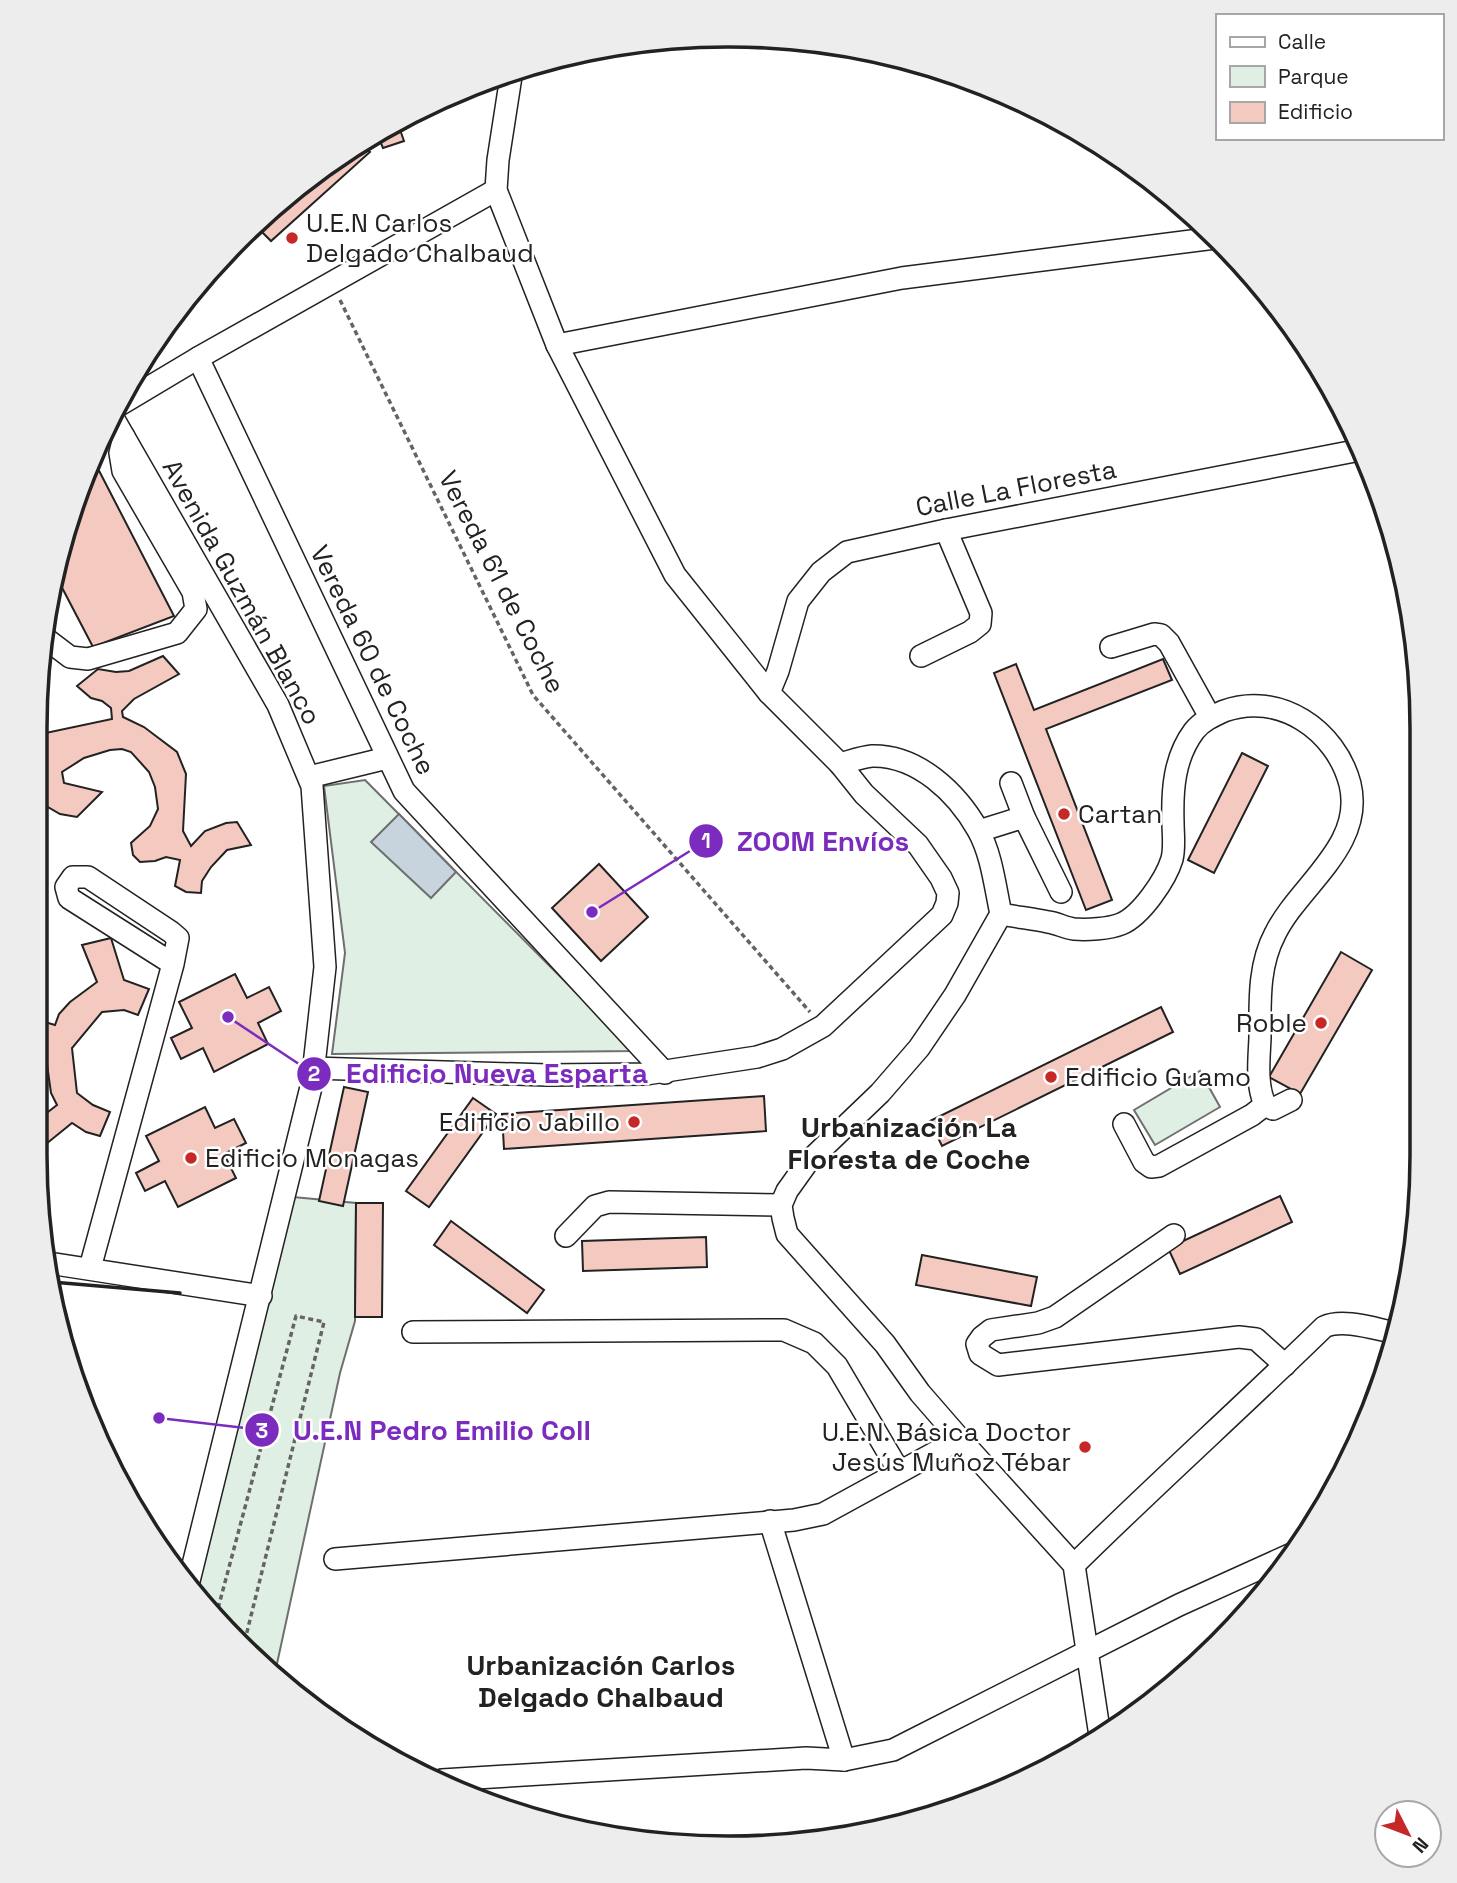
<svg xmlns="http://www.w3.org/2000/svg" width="1457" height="1883" font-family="'Space Grotesk',sans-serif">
  <rect width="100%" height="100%" fill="#fff"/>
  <g fill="#e0efe3" stroke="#6f6f6f" stroke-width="2">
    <polygon points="365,780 634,1051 332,1054 345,953 324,786"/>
    <polygon points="1200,1071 1220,1107 1155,1145 1134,1110"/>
    <polygon points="293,1197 356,1203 355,1321 340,1373 275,1673 238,1645 194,1587"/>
  </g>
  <polygon fill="#c7d3dd" stroke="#6f6f6f" stroke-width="2" points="399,814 456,872 431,898 371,842"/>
  <g fill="#f3c9c0" stroke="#222" stroke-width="2">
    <polygon points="397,121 404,141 383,148 376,132"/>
    <polygon points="362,142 370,152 271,241 255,225 272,207"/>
    <polygon points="93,459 174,616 93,647 57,578 72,506"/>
    <polygon points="163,656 179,674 134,699 122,711 123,717 144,727 177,752 186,774 183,831 191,846 205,831 226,823 237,822 251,845 227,850 211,867 202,881 201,893 186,892 175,886 180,860 166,857 155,861 140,862 133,855 131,843 150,826 158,809 155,787 149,772 131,752 122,749 110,750 84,758 62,772 64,783 102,792 77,817 60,814 46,806 36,807 36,771 38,766 36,765 36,735 112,719 111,708 102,701 91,698 77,686 98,669 116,672 129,671"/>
    <polygon points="1163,659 1172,680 1046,729 1112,900 1086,910 994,673 1016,664 1034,710"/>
    <polygon points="39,668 45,678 37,681"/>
    <polygon points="1242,753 1268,766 1214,873 1188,860"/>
    <polygon points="599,864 648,917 601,961 552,908"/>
    <polygon points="111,938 124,980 149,989 138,1015 124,1010 102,1012 72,1048 77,1093 93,1105 110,1112 100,1136 86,1132 72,1123 35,1153 35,1122 57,1105 51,1093 45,1050 35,1047 35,1019 55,1025 59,1014 70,1002 97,982 82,945"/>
    <polygon points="1341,952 1372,970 1300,1094 1269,1077"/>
    <polygon points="235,974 247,998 269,987 281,1011 258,1023 268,1044 214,1072 203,1048 181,1059 171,1038 192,1028 179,1002"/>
    <polygon points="1161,1007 1173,1032 942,1146 930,1121"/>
    <polygon points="344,1087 368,1092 343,1206 319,1201"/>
    <polygon points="764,1096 766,1131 504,1149 502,1114"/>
    <polygon points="473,1098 496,1114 429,1207 406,1191"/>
    <polygon points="205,1107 215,1128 234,1119 246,1143 224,1154 236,1178 178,1207 165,1181 145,1191 136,1173 159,1161 146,1136"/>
    <polygon points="1280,1196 1292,1222 1180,1274 1168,1248"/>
    <polygon points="356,1203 383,1203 382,1317 355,1317"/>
    <polygon points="451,1221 544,1290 527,1313 434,1245"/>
    <polygon points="706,1237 707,1267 583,1271 582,1241"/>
    <polygon points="922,1255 1037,1277 1031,1306 916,1285"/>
  </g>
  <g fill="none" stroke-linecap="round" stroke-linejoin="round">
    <defs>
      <g id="minor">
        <polyline points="557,345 902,278 1215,238"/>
        <polyline points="198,358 404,791 665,1073"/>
        <polyline points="116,407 198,358 496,190"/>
        <polyline points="112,416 278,705 312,786 325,967 312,1083 189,1581"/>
        <polyline points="45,638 70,657 88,659 177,633 196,609 193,592 123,471 120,453 124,437"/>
        <polyline points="1111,647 1154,634 1161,635 1169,643 1210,717"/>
        <polyline points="921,656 970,632 980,624 981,613 946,530"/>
        <polyline points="769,693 778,671 798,601 821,572 847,552 946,530 1360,450"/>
        <path d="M840,764c11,-3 22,-7 32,-8 46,-1 85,37 106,74 14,25 17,57 23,84l-46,81 -36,53 -39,45 -73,70 -20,28 -6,14 2,13 4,16 98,110 35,49 40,46 114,126 26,171"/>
        <polyline points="309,777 387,758"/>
        <polyline points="1024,817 1061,892"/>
        <polyline points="979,831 1024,817 1011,783"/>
        <path d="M1001,914c16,3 32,5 47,8 9,1 17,6 26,7 12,1 35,0 47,-5 20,-8 45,-45 51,-65 3,-12 1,-25 1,-37 -1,-32 1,-64 21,-91 8,-10 19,-15 30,-20 55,-20 112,19 126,73 15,62 -51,101 -75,150 -17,32 -15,69 -15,104 -1,23 -4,46 5,67l8,4 18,-9"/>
        <polyline points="313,1068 547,1075 646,1074 757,1057 782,1049 823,1026 942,915 947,903 948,893 941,878 918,845 864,794 840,764 769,693 675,575 557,345 496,190 498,160 512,70"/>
        <polyline points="1124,1124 1144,1162 1151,1167 1159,1166 1252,1115 1265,1105"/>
        <polyline points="1174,1235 1055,1317 1038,1323 991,1330 982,1337 977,1344 980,1354 998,1365 1239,1337 1256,1339 1285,1365"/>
        <polyline points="566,1236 595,1206 609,1202 781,1205"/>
        <polyline points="49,1263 261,1296"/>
        <polyline points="90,1268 173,964 178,938 171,932 88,877 73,877 66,887 69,898 173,964"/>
        <polyline points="413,1332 784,1330 814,1343 837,1366 899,1471"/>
        <polyline points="770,1521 844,1760"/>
        <polyline points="335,1559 794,1520 823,1514 960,1439"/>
        <path d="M1074,1565c82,-81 168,-158 250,-238 19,-9 51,2 72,6"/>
        <polyline points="442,1780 806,1758 844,1760 893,1750 1179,1605 1294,1553"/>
      </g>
    </defs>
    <use href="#minor" stroke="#222" stroke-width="24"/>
    <g stroke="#646464" stroke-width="3.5" stroke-dasharray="5 3.5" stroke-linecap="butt">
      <polyline points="340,300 533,695 810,1012"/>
      <polyline points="216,1616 296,1316 324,1322 243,1648"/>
    </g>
    <use href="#minor" stroke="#fff" stroke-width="21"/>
    <polyline stroke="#222" stroke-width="3.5" points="52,1282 180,1293"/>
  </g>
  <g fill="#c62828" stroke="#fff" stroke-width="2.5">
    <circle cx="292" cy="238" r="7"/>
    <circle cx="1064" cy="814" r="7"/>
    <circle cx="1321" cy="1023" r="7"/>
    <circle cx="1051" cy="1077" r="7"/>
    <circle cx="634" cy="1122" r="7"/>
    <circle cx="191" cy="1158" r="7"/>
    <circle cx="1085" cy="1447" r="7"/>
  </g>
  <g text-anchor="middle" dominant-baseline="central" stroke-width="5" stroke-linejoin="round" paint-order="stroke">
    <g font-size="26" fill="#222" stroke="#fff" text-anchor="start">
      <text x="306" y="223">U.E.N Carlos<tspan x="306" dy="30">Delgado Chalbaud</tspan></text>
      <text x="1078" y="814">Cartan</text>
      <text x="1307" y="1023" text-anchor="end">Roble</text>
      <text x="1065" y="1077">Edificio Guamo</text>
      <text x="620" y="1122" text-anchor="end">Edificio Jabillo</text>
      <text x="205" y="1158">Edificio Monagas</text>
      <text x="1071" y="1432" text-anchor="end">U.E.N. Básica Doctor<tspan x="1071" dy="30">Jesús Muñoz Tébar</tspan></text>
    </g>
    <g font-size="26" fill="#222" stroke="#fff">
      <text transform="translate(1016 488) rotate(-11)">Calle La Floresta</text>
      <text transform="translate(502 582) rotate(63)">Vereda 61 de Coche</text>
      <text transform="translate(242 592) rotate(61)">Avenida Guzmán Blanco</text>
      <text transform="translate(373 660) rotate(64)">Vereda 60 de Coche</text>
    </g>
    <g font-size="28" font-weight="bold" fill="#222" stroke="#fff">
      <text x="909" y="1127">Urbanización La<tspan x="909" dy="32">Floresta de Coche</tspan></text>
      <text x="601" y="1665">Urbanización Carlos<tspan x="601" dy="32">Delgado Chalbaud</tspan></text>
    </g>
  </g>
  <path d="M0 0H1457V1883H0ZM728 47H729A681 681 0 0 1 1410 728V1155A681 681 0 0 1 729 1836H728A681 681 0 0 1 47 1155V728A681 681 0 0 1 728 47Z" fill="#ededed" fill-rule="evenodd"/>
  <path fill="none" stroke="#222" stroke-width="3.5" d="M728 47H729A681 681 0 0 1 1410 728V1155A681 681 0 0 1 729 1836H728A681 681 0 0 1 47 1155V728A681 681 0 0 1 728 47Z"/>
  <path fill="none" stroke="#7b2cbf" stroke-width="2.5" d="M592 912L706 841M228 1017L314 1074M159 1418L262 1430"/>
  <g fill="#7b2cbf" stroke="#fff" stroke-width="2.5">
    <circle cx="592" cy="912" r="7"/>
    <circle cx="228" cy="1017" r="7"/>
    <circle cx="159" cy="1418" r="7"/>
    <circle cx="706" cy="841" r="18"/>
    <circle cx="314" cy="1074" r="18"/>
    <circle cx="262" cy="1430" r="18"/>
  </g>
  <g font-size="21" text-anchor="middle" font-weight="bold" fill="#fff">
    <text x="706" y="848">1</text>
    <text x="314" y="1081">2</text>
    <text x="262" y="1438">3</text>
  </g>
  <g font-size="28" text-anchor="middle" font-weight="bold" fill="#7b2cbf" stroke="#fff" stroke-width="5" stroke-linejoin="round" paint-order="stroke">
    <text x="823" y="851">ZOOM Envíos</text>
    <text x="497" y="1083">Edificio Nueva Esparta</text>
    <text x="442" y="1440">U.E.N Pedro Emilio Coll</text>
  </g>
  <rect x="1216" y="14" width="228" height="126" fill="#ffffff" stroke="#a7a7a7" stroke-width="2"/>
  <rect x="1230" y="37" width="35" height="10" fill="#ffffff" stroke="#a7a7a7" stroke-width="2"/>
  <text x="1278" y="49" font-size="21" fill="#222222">Calle</text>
  <rect x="1230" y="66" width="35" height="21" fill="#e0efe3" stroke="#a7a7a7" stroke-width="2"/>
  <text x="1278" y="84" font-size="21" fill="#222222">Parque</text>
  <rect x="1230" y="102" width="35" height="21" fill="#f3c9c0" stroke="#a7a7a7" stroke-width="2"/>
  <text x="1278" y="119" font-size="21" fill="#222222">Edificio</text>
  <g transform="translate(1408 1834) rotate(132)"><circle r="33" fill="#ffffff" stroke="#a7a7a7" stroke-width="2"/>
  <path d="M0-5L12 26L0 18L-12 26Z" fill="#c62828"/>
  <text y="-10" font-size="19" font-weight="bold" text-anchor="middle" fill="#222222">N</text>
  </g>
</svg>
